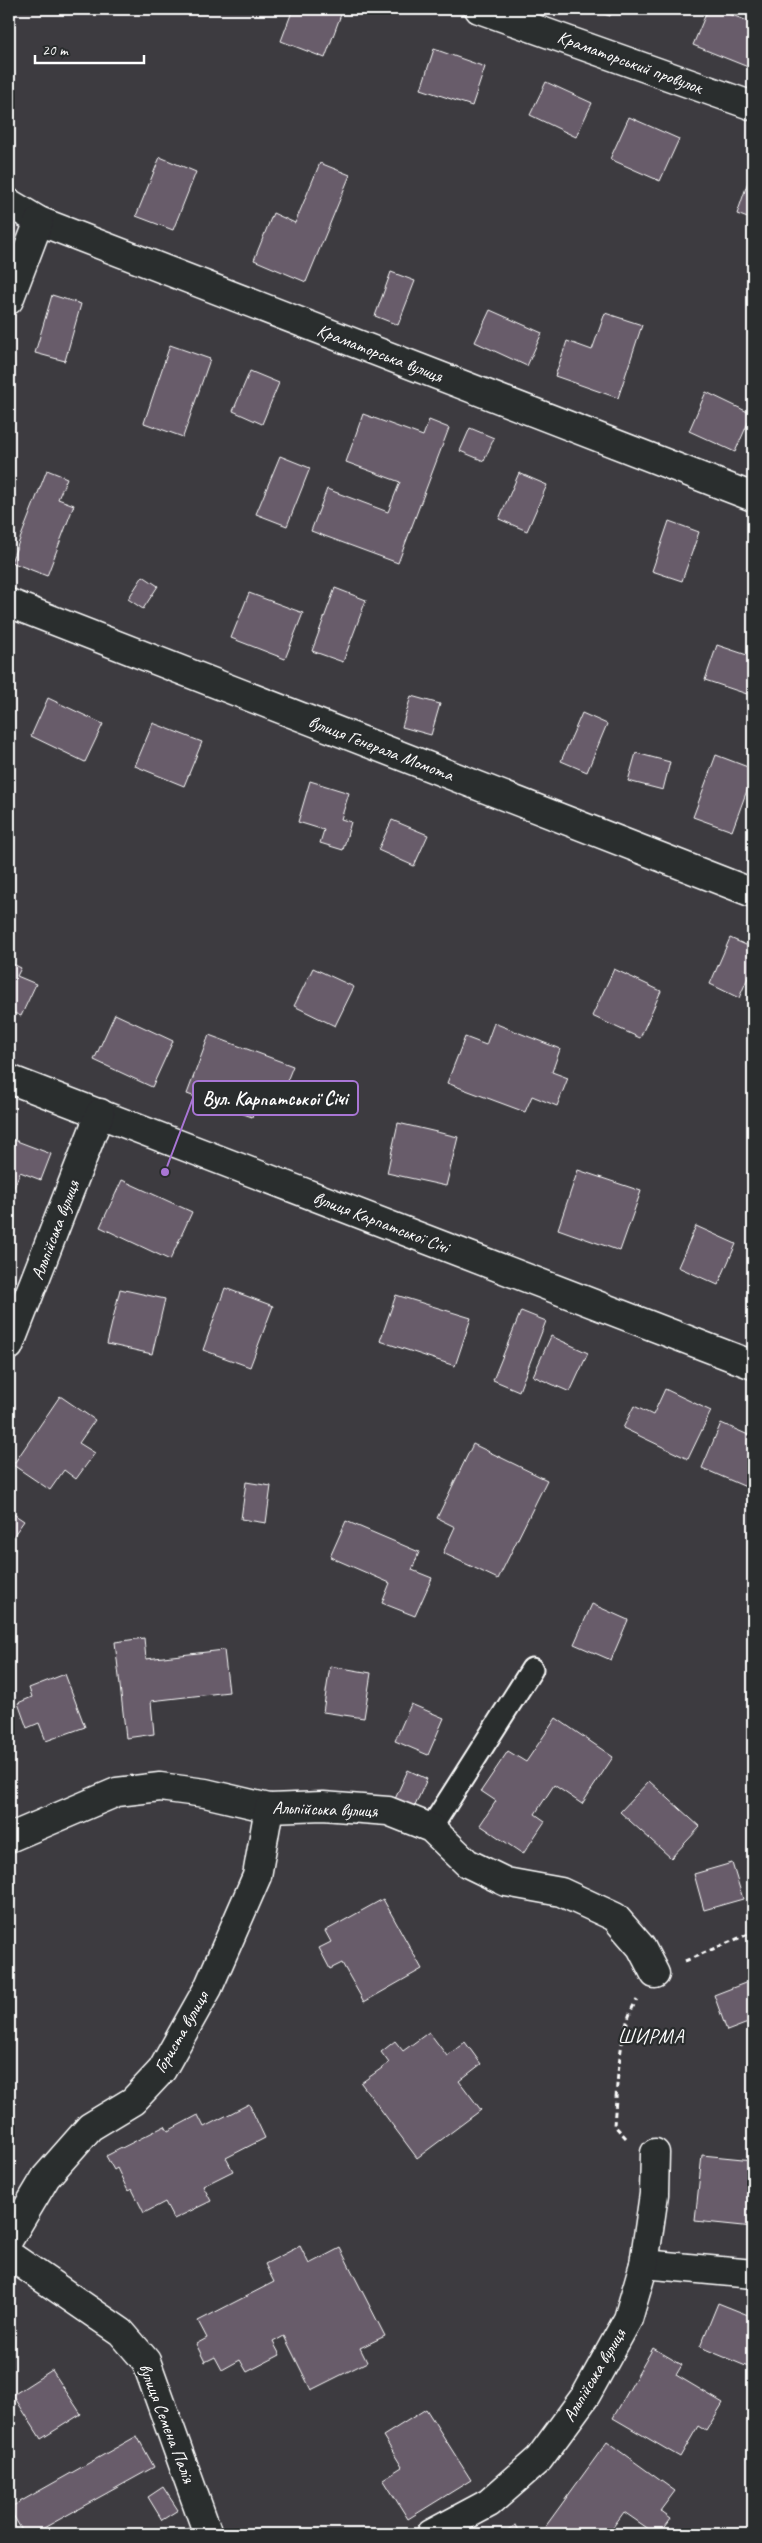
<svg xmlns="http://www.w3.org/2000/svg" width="762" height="2543" font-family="Caveat,sans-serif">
  <rect width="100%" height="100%" fill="#3d3b40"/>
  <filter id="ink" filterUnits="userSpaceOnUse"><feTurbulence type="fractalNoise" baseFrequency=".02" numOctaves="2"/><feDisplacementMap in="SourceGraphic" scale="10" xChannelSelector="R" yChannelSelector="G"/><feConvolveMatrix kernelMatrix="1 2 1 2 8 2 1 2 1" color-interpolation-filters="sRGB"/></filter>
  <g filter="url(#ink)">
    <g fill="#685c6a" stroke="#fff">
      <polygon points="293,9 343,9 325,58 281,41"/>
      <polygon points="588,9 613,9 610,16"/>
      <polygon points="708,9 716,9 753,23 753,69 693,45"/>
      <polygon points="434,49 485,67 472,106 421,89"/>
      <polygon points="546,82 592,103 576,137 530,115"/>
      <polygon points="629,117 679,139 660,181 610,159"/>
      <polygon points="160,157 196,172 173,230 136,216"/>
      <polygon points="320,163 350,175 306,282 254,260 273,213 295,223"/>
      <polygon points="753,167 753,220 737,214"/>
      <polygon points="391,272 415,281 398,325 375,316"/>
      <polygon points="52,295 81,304 65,361 35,353"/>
      <polygon points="490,310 542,333 527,366 475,342"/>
      <polygon points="605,313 642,325 618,398 555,376 567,341 592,350"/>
      <polygon points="170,345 210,359 183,437 144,423"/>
      <polygon points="250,371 279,383 262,424 233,411"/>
      <polygon points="706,392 752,414 735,452 689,431"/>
      <polygon points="363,414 423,436 429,420 449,428 398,563 311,531 327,489 388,512 400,482 346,462"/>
      <polygon points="470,428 494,438 484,461 460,451"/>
      <polygon points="280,456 310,468 287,526 256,514"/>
      <polygon points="47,470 67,478 58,499 74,505 47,576 11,562"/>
      <polygon points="519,473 547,485 527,531 499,519"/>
      <polygon points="669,521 699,532 682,581 652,571"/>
      <polygon points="143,576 158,586 143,609 128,599"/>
      <polygon points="335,588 366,600 343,662 312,651"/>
      <polygon points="249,593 303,613 285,659 231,638"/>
      <polygon points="717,645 753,657 753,676 747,694 705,680"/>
      <polygon points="411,696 440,704 431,735 402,727"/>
      <polygon points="48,698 103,724 85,762 31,736"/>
      <polygon points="582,713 607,724 587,772 561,761"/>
      <polygon points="153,723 202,742 184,786 135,766"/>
      <polygon points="636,753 670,762 663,790 628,781"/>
      <polygon points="716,755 753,769 753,774 732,831 693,817"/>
      <polygon points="310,781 349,793 341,819 351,822 343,850 320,843 324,830 298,822"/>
      <polygon points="392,820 428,835 414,866 378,850"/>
      <polygon points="730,938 753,948 753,966 739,998 710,984"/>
      <polygon points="9,962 21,968 17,976 36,984 21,1016 9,1011"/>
      <polygon points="313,968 354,987 335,1026 294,1006"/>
      <polygon points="614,969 661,991 640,1038 592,1016"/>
      <polygon points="115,1014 173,1041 152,1087 94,1060"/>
      <polygon points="494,1023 560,1049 552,1072 568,1078 557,1106 532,1096 525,1112 447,1083 465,1037 486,1045"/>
      <polygon points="209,1035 293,1066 283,1091 264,1084 252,1117 187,1094"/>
      <polygon points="398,1123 458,1137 446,1186 387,1173"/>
      <polygon points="9,1138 51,1154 41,1180 20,1172 10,1198"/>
      <polygon points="578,1170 641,1191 620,1251 558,1229"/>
      <polygon points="122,1180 192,1212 170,1260 100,1227"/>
      <polygon points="696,1226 736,1244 718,1285 678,1267"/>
      <polygon points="225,1288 273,1306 250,1367 203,1350"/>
      <polygon points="120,1289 165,1299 152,1354 107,1344"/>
      <polygon points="396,1295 471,1318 455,1366 380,1341"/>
      <polygon points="521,1311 546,1321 519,1391 493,1380"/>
      <polygon points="551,1336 588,1353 570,1392 533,1376"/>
      <polygon points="665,1389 711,1411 688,1459 623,1428 634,1406 653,1415"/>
      <polygon points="60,1396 95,1420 79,1443 95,1453 76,1479 64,1470 50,1490 13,1465"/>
      <polygon points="721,1423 753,1437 753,1490 702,1468"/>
      <polygon points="473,1444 547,1480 498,1579 443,1553 455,1527 437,1518"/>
      <polygon points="246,1482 271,1486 266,1523 241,1519"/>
      <polygon points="9,1511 24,1521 9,1542"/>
      <polygon points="346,1521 419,1552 412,1570 432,1578 415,1616 382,1603 390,1583 330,1557"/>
      <polygon points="592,1604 628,1620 611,1660 574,1644"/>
      <polygon points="144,1638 146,1659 224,1650 229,1692 151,1701 154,1734 126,1738 115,1642"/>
      <polygon points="330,1666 371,1673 364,1718 323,1712"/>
      <polygon points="65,1674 85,1727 46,1741 39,1723 27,1728 18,1703 32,1697 29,1688"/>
      <polygon points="411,1704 444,1718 428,1755 395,1741"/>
      <polygon points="556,1718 613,1757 582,1804 554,1785 535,1814 545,1821 523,1854 480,1825 496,1801 481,1791 508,1751 526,1762"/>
      <polygon points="408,1770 427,1779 414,1808 395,1799"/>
      <polygon points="649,1781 700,1827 671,1858 620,1812"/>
      <polygon points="732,1863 743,1899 704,1910 694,1874"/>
      <polygon points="383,1899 422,1969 364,2002 342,1963 330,1969 319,1948 331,1942 325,1931"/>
      <polygon points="753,1980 753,2021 727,2031 714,1995"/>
      <polygon points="429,2032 447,2056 465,2042 481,2064 459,2081 481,2110 417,2158 361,2083 389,2063 381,2052 395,2041 403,2051"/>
      <polygon points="249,2104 265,2138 226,2158 233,2171 203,2186 211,2201 174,2219 165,2202 144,2213 132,2189 128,2191 117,2168 114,2170 106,2156 165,2126 168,2131 198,2115 204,2127"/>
      <polygon points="702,2155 753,2160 753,2227 695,2221"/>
      <polygon points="300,2246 309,2264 340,2248 385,2336 360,2348 367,2362 311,2390 284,2336 273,2342 280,2355 247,2372 240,2360 222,2370 215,2357 205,2362 196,2344 207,2338 198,2321 274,2282 265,2264"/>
      <polygon points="718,2303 753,2317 753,2369 700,2347"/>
      <polygon points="653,2348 682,2365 676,2375 723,2403 706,2431 698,2426 680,2457 613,2418"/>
      <polygon points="52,2370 81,2414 41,2439 13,2395"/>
      <polygon points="426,2409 471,2480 408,2519 383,2479 402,2467 383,2436"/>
      <polygon points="137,2436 154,2467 33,2534 24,2534 9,2508"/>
      <polygon points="607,2442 675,2491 660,2511 671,2519 660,2534 656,2534 624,2512 608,2534 540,2534"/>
      <polygon points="163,2487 178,2510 162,2520 148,2497"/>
      <polygon points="516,2525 521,2534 500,2534"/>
    </g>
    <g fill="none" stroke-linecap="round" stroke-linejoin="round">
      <defs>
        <polyline id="lane" points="431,1828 532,1669"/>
        <g id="street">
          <polyline points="479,9 753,106"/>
          <polyline points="9,203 39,221 753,497"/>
          <polyline points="9,300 39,221"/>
          <polyline points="9,603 753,893"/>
          <polyline points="9,1079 753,1365"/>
          <polyline points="9,1346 100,1113"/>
          <polyline points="9,1838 117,1792 160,1787 205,1793 269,1808 323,1806 388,1811 431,1828 467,1863 506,1882 561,1892 615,1917 641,1947 655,1974"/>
          <polyline points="9,2239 46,2177 90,2127 133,2101 162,2070 208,1988 257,1876 269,1808"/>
          <polyline points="9,2255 121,2332 146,2361 208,2534"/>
          <polyline points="644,2264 753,2274"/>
          <polyline points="431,2534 489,2503 539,2459 586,2395 628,2319 644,2264 654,2194 655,2153"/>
        </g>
      </defs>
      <use href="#lane" stroke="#fff" stroke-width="25"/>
      <use href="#street" stroke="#fff" stroke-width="31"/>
      <g stroke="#fff" stroke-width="3" stroke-dasharray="5 4" stroke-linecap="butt">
        <polyline points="685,1961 753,1932"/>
        <path d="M626,2138l-12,-13c3,-33 4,-98 23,-125"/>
      </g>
      <use href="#lane" stroke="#2a2d2e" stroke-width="21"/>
      <use href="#street" stroke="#2a2d2e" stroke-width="28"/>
    </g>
  </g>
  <g text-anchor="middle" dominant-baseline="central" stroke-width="4.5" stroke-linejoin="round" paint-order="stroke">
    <g font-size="18" fill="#fff" stroke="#2a2d2e">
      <text transform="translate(630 62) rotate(20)">Краматорський провулок</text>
      <text transform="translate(380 353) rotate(21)">Краматорська вулиця</text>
      <text transform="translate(381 748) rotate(21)">вулиця Генерала Момота</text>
      <text transform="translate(381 1222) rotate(21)">вулиця Карпатської Січі</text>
      <text transform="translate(55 1230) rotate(-69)">Альпійська вулиця</text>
      <text transform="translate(325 1809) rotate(2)">Альпійська вулиця</text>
      <text transform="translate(181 2032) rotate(-60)">Гориста вулиця</text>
      <text transform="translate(594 2375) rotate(-59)">Альпійська вулиця</text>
      <text transform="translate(167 2423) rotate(69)">вулиця Семена Палія</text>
    </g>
    <g font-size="20" letter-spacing="1" fill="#fff" stroke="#2a2d2e">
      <text x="651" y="2036">ШИРМА</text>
    </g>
  </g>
  <path fill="none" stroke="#a976d5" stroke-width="2" d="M165 1172L193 1098"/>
  <circle fill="#a976d5" stroke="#2a2d2e" stroke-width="2" cx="165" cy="1172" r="5"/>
  <rect fill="#2a2d2e" stroke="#a976d5" stroke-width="2" x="193" y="1081" width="165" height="34" rx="5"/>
  <g font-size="19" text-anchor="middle" font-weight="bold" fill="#fff">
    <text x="275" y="1105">Вул. Карпатської Січі</text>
  </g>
  <rect width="762" height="2543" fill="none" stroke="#2a2d2e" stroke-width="30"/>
  <rect x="15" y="15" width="732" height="2513" fill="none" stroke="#fff" stroke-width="2" filter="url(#ink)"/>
  <path d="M35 55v8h109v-8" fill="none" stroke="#ffffff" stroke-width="2.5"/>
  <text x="42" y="55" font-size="15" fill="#ffffff" stroke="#2a2d2e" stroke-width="4" paint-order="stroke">20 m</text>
</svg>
